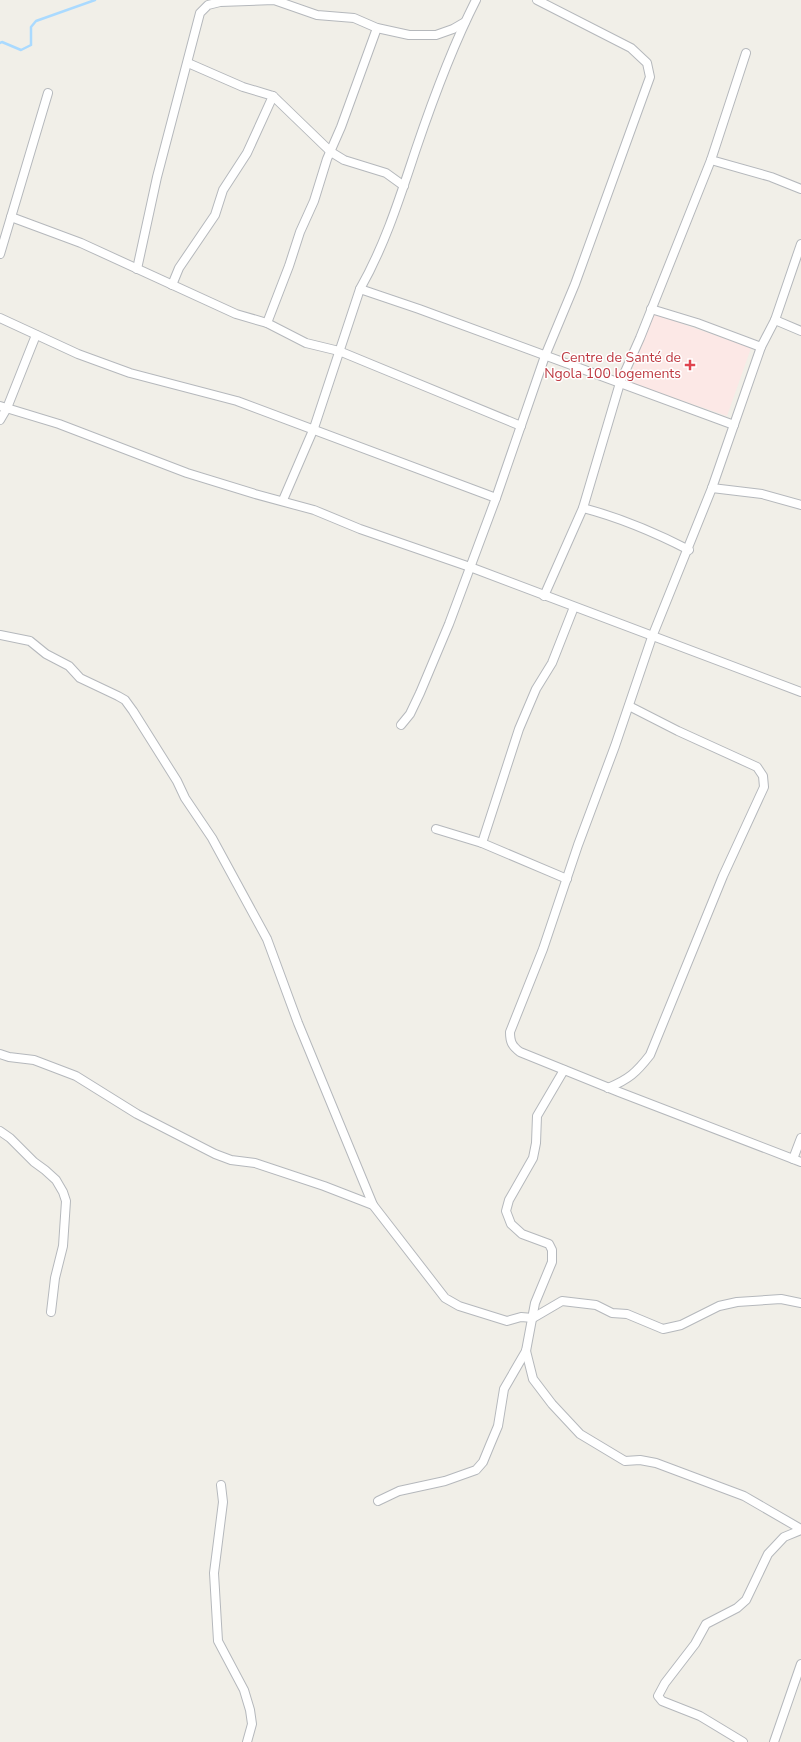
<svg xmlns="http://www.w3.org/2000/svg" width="801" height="1742" font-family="'Nunito Sans',sans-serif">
  <rect width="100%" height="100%" fill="#f1efe8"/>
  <polygon fill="#fce8e6" points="652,313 751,348 727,416 628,382"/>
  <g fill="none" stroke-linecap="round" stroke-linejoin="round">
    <polyline stroke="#aadaff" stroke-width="2.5" points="0,43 2,42 21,50 31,45 31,27 36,21 95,0"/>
    <defs>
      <g id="minor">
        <polyline points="188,63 243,87 273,96 331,152 344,160 386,173 404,186"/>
        <polyline points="711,160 771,177 801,189"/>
        <polyline points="11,217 81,243 236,314 267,323 306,343 339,351 521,426"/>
        <path d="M801,244l-26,76 -14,27 -49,141 -60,149 -37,109 -37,99 -35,104 -33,83c0,10 2,14 10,20l99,40 182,70"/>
        <polyline points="0,254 48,93"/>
        <polyline points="137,269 157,177 200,13 208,5 220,2 274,0 317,15 354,18 377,28 409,35 436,35 453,29 465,22"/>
        <polyline points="172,285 179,268 215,215 223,190 247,153 273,96"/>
        <polyline points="360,289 419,309 734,425"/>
        <polyline points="651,309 697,323 761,347"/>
        <polyline points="0,318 78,354 130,373 237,401 496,498"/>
        <polyline points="775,320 801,331"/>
        <polyline points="267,323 289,266 300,232 314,201 327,159 341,127 377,28"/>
        <polyline points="0,406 59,424 187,473 255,494 314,510 360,529 470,567 801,692"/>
        <polyline points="0,420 7,408 36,335"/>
        <polyline points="712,488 762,494 801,505"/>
        <path d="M283,500l31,-72 46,-139c25,-44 40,-92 56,-140 17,-50 36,-102 60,-149"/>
        <path d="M583,508c38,10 71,24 106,42"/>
        <polyline points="544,596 583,508 620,383 640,338 711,160 746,53"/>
        <polyline points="0,635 30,641 46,654 69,666 80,678 118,696 125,700 133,711 177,781 185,798 212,838 267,939 298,1023 373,1205"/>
        <polyline points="401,725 410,714 420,693 449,624 496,498 545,356 575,284 650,77 647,63 631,48 537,0"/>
        <polyline points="436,829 482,843 567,879"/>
        <polyline points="482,843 519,729 536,689 552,663 574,607"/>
        <polyline points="0,1054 9,1057 34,1060 76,1076 137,1114 215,1154 231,1160 255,1163 324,1186 373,1205 445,1298 459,1306 507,1321 521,1317 533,1318 562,1301 596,1305 612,1313 627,1314 663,1329 681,1325 719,1306 737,1302 781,1299 801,1303"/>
        <path d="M608,1088c21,-9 28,-15 42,-33l73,-179 41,-89 -1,-11 -6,-9 -79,-36 -49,-25"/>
        <polyline points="0,1131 10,1138 34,1162 45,1170 56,1180 63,1192 66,1201 63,1246 55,1278 51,1312"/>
        <polyline points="793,1159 801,1138"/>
        <polyline points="526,1351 533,1379 552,1404 580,1434 625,1461 640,1460 656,1463 744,1496 801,1529"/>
        <polyline points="221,1485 223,1502 214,1573 218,1641 244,1690 250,1710 252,1724 247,1742"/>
        <polyline points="378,1501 399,1491 445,1481 476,1470 483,1462 490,1445 498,1426 504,1389 526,1351 535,1303 552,1262 552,1250 549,1244 522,1234 511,1224 506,1211 509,1200 533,1158 536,1143 537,1116 564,1070"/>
        <polyline points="743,1742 700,1716 662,1701 658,1696 665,1683 695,1644 706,1624 737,1608 746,1600 768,1554 784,1537 801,1530"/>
        <polyline points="774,1742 801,1664"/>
      </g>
    </defs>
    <use href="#minor" stroke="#b5b8bc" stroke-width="10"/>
    <use href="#minor" stroke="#fff" stroke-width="8"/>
  </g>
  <path fill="#e0444e" stroke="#fff" stroke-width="1.5" d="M688 359h4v4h4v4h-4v4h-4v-4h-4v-4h4z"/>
  <g text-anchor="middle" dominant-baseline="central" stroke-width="3" stroke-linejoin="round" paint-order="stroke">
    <g font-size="14" fill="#be3a42" stroke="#fff" text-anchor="end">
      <text x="681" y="357">Centre de Santé de<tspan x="681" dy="16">Ngola 100 logements</tspan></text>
    </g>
  </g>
</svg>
